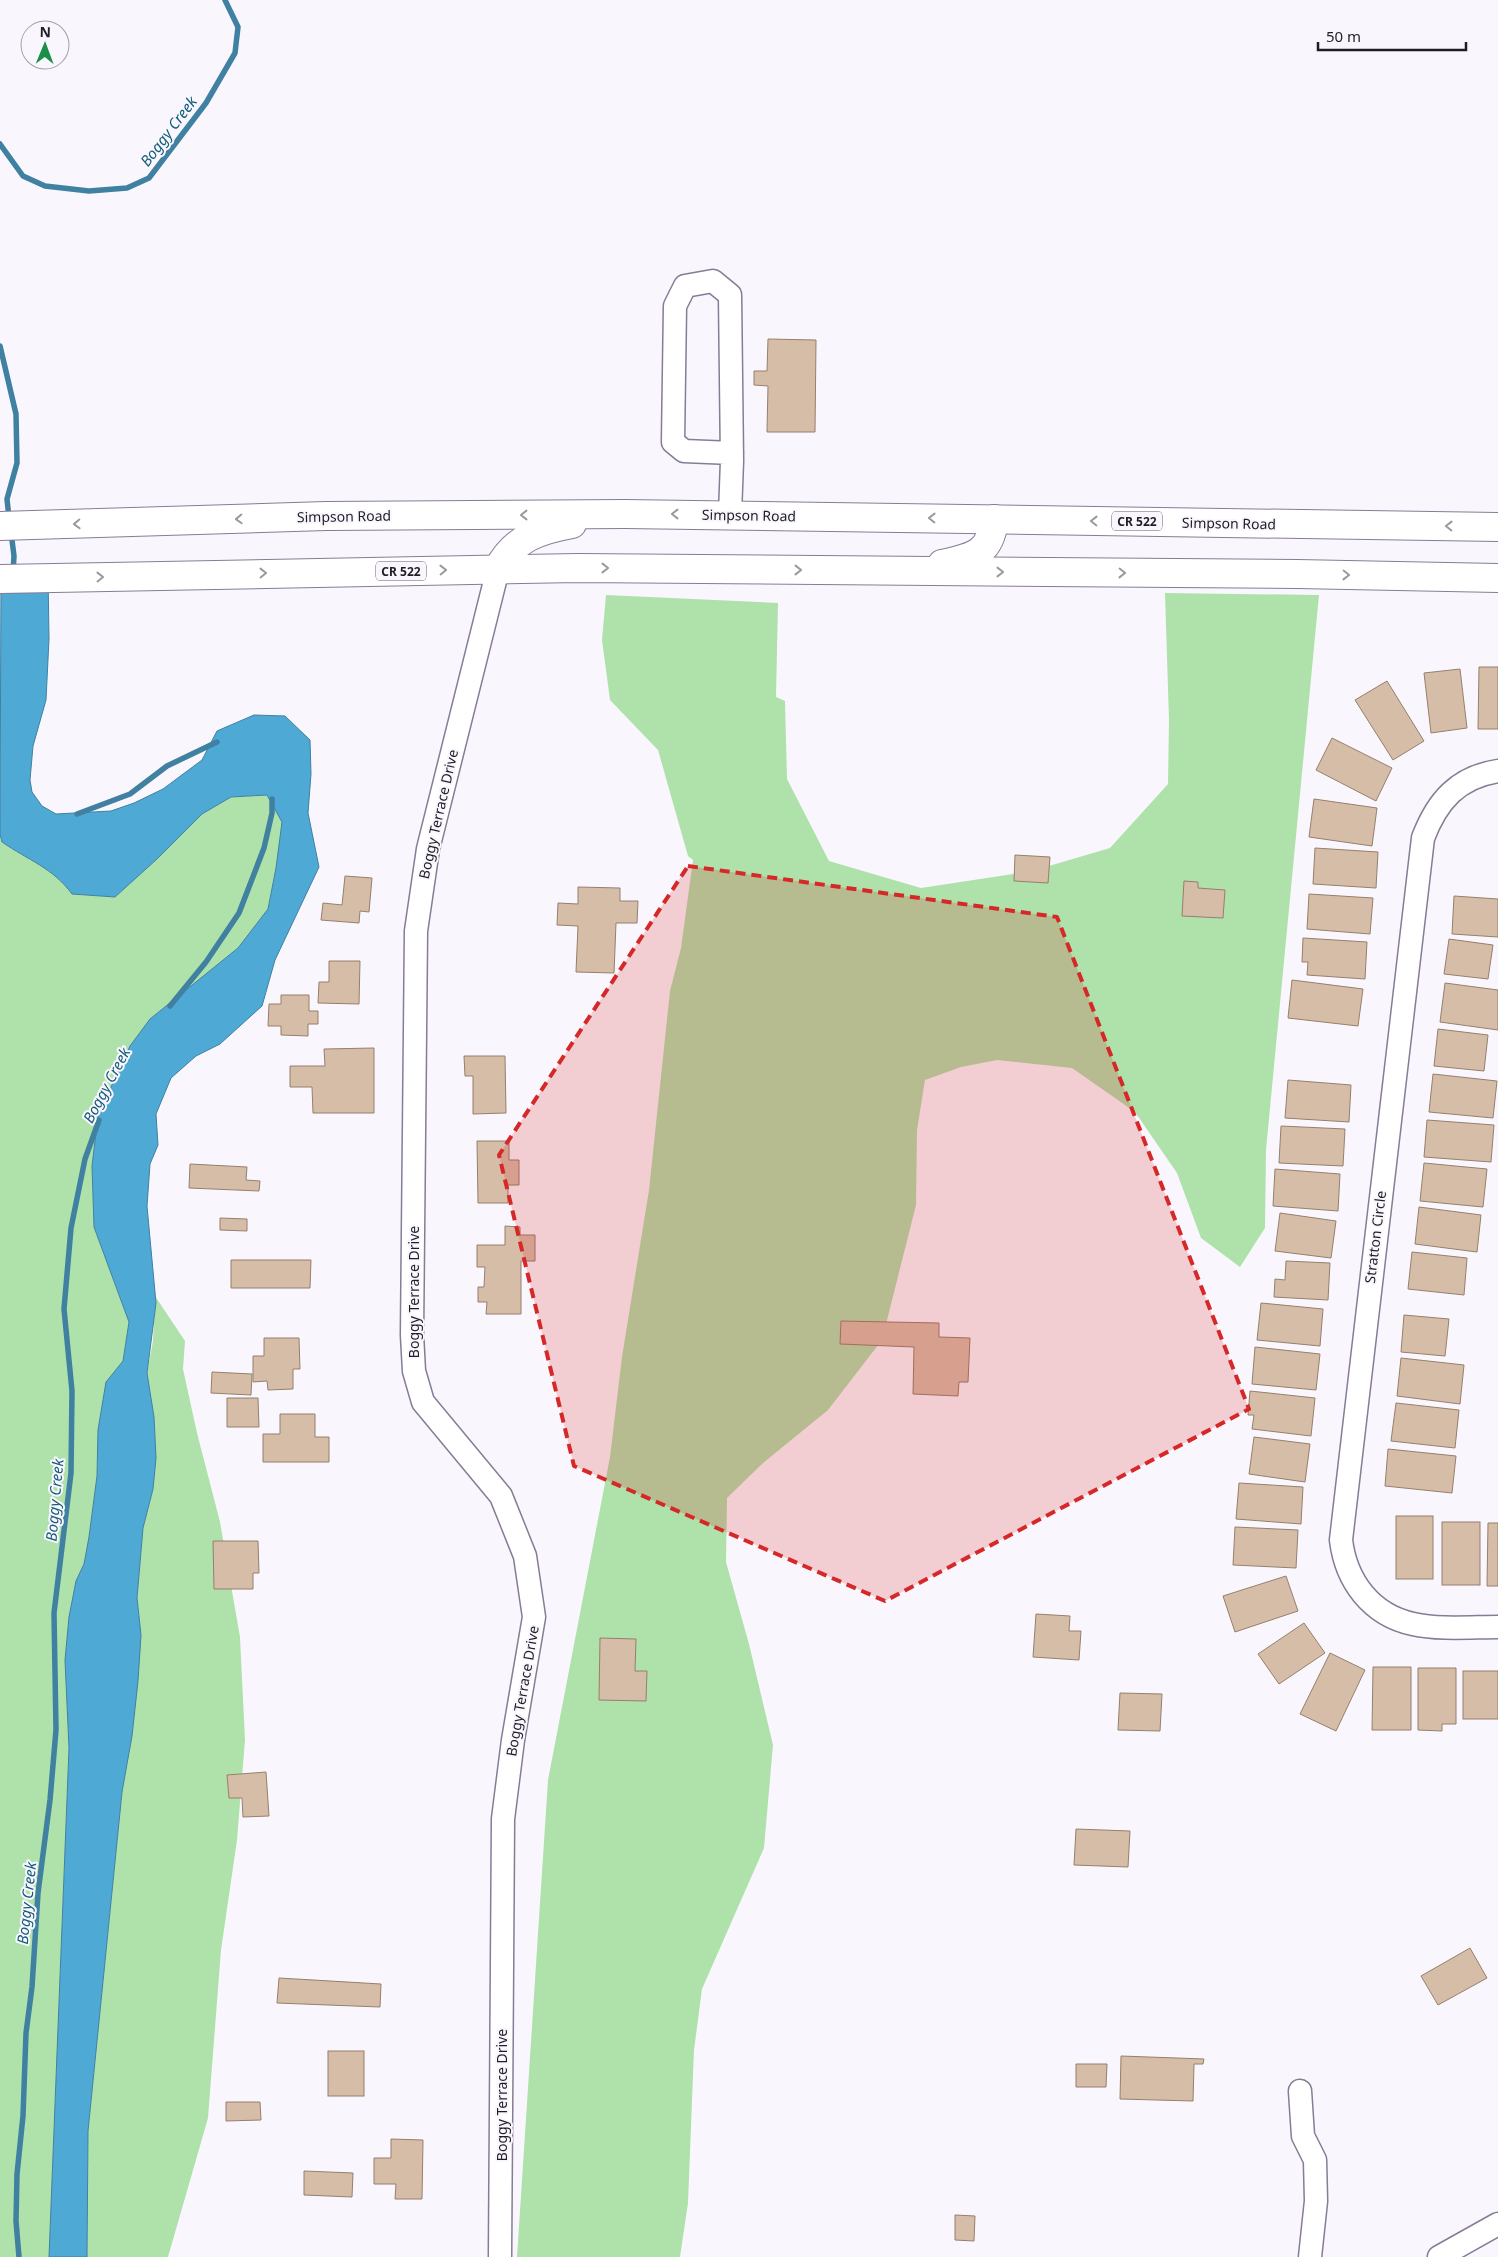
<svg xmlns="http://www.w3.org/2000/svg" width="1498" height="2257" font-family="'Noto Sans',sans-serif">
  <rect width="100%" height="100%" fill="#f9f7fd"/>
  <g fill="#afe1aa">
    <polygon points="1165,593 1319,595 1266,1150 1265,1228 1240,1267 1201,1238 1177,1173 1135,1112 1072,1068 997,1060 961,1067 925,1080 917,1130 916,1205 882,1340 828,1410 763,1463 727,1498 726,1562 749,1644 773,1745 764,1848 702,1989 694,2050 688,2203 680,2257 517,2257 548,1780 610,1457 622,1357 649,1190 670,991 681,948 693,860 688,856 658,750 610,700 602,640 606,595 778,603 776,697 785,701 787,779 829,861 921,888 1032,871 1110,848 1168,784 1169,720"/>
    <path d="M267,795l15,27 -6,46 -8,41 -30,39 -88,71 -20,27 -32,69 -6,51 2,61 35,95 -6,39 -17,21 -8,48 -1,46 -8,61 -5,27 -8,17 -7,36 -4,43 4,88 -20,509h-49v-1423l2,8c26,18 51,26 70,52l43,3 42,-38 45,-45 29,-17z"/>
    <polygon points="155,1296 185,1341 183,1369 197,1433 220,1522 240,1637 245,1740 237,1840 221,1950 208,2118 168,2257 87,2257 88,2131 122,1792 132,1736 141,1635 137,1598 143,1528 153,1489 154,1417 147,1373 153,1341"/>
  </g>
  <path fill="#4eaad5" stroke="#4080a1" d="M1,574h47l1,65 -3,61 -13,46 -3,34 2,12 10,14 14,8 55,-3 23,-8 29,-14 39,-29 15,-29 37,-16 31,1 25,24 1,34 -3,39 11,54 -44,93 -13,46 -42,38 -24,12 -25,22 -15,36 2,31 -8,19 -3,42 9,97 -9,70 7,44 2,41 -3,31 -10,39 -6,70 4,37 -3,46 -6,55 -10,56 -34,339 -1,126h-38l20,-509 -4,-88 4,-43 7,-36 8,-17 5,-27 8,-61 1,-46 8,-48 17,-21 6,-39 -35,-95 -2,-61 6,-51 32,-69 20,-27 88,-71 30,-39 8,-41 6,-46 -15,-27 -36,2 -29,17 -45,45 -42,38 -43,-3c-19,-26 -44,-34 -70,-52l-2,-8z"/>
  <g fill="none" stroke-linecap="round" stroke-linejoin="round">
    <g stroke="#4080a1" stroke-width="5.5">
      <polyline points="0,144 23,176 45,186 89,191 127,188 149,178 206,103 235,53 238,27 225,0"/>
      <polyline points="0,346 16,414 17,463 7,499 9,518"/>
      <polyline points="11,532 14,556 13,573"/>
      <polyline points="77,814 130,794 167,766 217,742"/>
      <polyline points="170,1006 206,962 239,913 264,848 272,813 272,799"/>
      <polyline points="19,2257 16,2221 17,2174 23,2116 26,2033 32,1987 38,1893 50,1800 56,1730 54,1613 71,1473 72,1391 64,1309 71,1228 85,1159 99,1120"/>
    </g>
  </g>
  <g fill="#d6bda8" stroke="#967f6c">
    <polygon points="768,339 816,340 815,432 767,432 768,386 754,385 754,371 767,371"/>
    <polygon points="1479,667 1498,667 1498,729 1478,729"/>
    <polygon points="1460,669 1467,728 1431,733 1424,673"/>
    <polygon points="1387,681 1424,741 1393,760 1355,700"/>
    <polygon points="1332,738 1392,768 1376,801 1316,770"/>
    <polygon points="1314,799 1377,808 1372,846 1309,837"/>
    <polygon points="1315,848 1378,852 1376,888 1313,884"/>
    <polygon points="1015,855 1050,857 1048,883 1014,881"/>
    <polygon points="345,876 372,878 369,912 360,911 359,923 321,920 323,903 342,905"/>
    <polygon points="1184,881 1198,882 1198,888 1225,890 1223,918 1182,916"/>
    <polygon points="578,887 620,888 620,901 638,901 637,923 616,923 614,973 576,972 578,926 557,925 558,903 578,904"/>
    <polygon points="1309,894 1373,898 1370,934 1307,929"/>
    <polygon points="1454,896 1498,899 1498,937 1452,934"/>
    <polygon points="1303,938 1367,942 1365,979 1307,975 1308,962 1302,962"/>
    <polygon points="1449,939 1493,945 1488,979 1444,974"/>
    <polygon points="329,961 360,961 359,1004 318,1003 319,982 329,982"/>
    <polygon points="1292,980 1363,989 1358,1026 1288,1018"/>
    <polygon points="1445,983 1498,990 1498,1030 1440,1022"/>
    <polygon points="281,995 309,995 309,1011 318,1011 318,1024 308,1024 308,1036 281,1035 281,1026 268,1026 269,1004 281,1004"/>
    <polygon points="1438,1029 1488,1035 1484,1071 1434,1066"/>
    <polygon points="374,1048 374,1113 313,1113 312,1087 290,1087 290,1066 325,1066 324,1049"/>
    <polygon points="464,1056 505,1056 506,1113 473,1114 473,1076 465,1076"/>
    <polygon points="1433,1074 1497,1081 1493,1118 1429,1112"/>
    <polygon points="1288,1080 1351,1085 1349,1122 1285,1118"/>
    <polygon points="1427,1120 1494,1125 1491,1162 1424,1157"/>
    <polygon points="1281,1126 1345,1129 1343,1166 1279,1163"/>
    <polygon points="477,1141 509,1141 509,1160 519,1160 519,1185 508,1185 508,1203 478,1203"/>
    <polygon points="1424,1163 1487,1169 1483,1207 1420,1201"/>
    <polygon points="190,1164 247,1167 246,1180 260,1181 259,1191 189,1188"/>
    <polygon points="1275,1169 1340,1174 1338,1211 1273,1206"/>
    <polygon points="1419,1207 1481,1215 1477,1252 1415,1244"/>
    <polygon points="1280,1213 1336,1221 1331,1258 1275,1251"/>
    <polygon points="220,1218 247,1219 247,1231 220,1230"/>
    <polygon points="505,1226 520,1227 520,1235 535,1235 535,1261 521,1261 521,1314 486,1314 487,1302 478,1302 478,1287 484,1287 485,1267 477,1267 477,1245 505,1245"/>
    <polygon points="1412,1252 1467,1258 1464,1295 1408,1289"/>
    <polygon points="231,1260 311,1260 310,1288 231,1288"/>
    <polygon points="1286,1261 1330,1263 1328,1300 1274,1297 1275,1279 1285,1280"/>
    <polygon points="1261,1303 1323,1309 1320,1346 1257,1340"/>
    <polygon points="1404,1315 1449,1319 1445,1356 1401,1352"/>
    <polygon points="841,1321 939,1323 939,1337 970,1338 968,1382 959,1382 958,1396 913,1394 914,1347 840,1344"/>
    <polygon points="264,1338 299,1338 300,1369 293,1369 293,1389 268,1390 267,1381 253,1382 253,1356 264,1356"/>
    <polygon points="1255,1347 1320,1354 1316,1390 1252,1384"/>
    <polygon points="1401,1358 1464,1365 1460,1404 1397,1396"/>
    <polygon points="212,1372 252,1374 251,1395 211,1393"/>
    <polygon points="1250,1391 1315,1398 1311,1436 1252,1429 1254,1415 1248,1415"/>
    <polygon points="227,1398 258,1398 259,1427 227,1427"/>
    <polygon points="1396,1403 1459,1410 1455,1448 1391,1441"/>
    <polygon points="280,1414 315,1414 315,1437 329,1437 329,1462 263,1462 263,1434 280,1434"/>
    <polygon points="1254,1437 1310,1444 1305,1482 1249,1474"/>
    <polygon points="1388,1449 1456,1456 1452,1493 1385,1486"/>
    <polygon points="1239,1483 1303,1487 1301,1524 1236,1519"/>
    <rect x="1396" y="1516" width="37" height="63"/>
    <rect x="1442" y="1522" width="38" height="63"/>
    <polygon points="1488,1523 1498,1523 1498,1586 1487,1586"/>
    <polygon points="1235,1527 1298,1530 1296,1568 1233,1565"/>
    <polygon points="213,1541 258,1541 259,1573 253,1573 253,1589 214,1589"/>
    <polygon points="1286,1576 1298,1611 1235,1632 1223,1596"/>
    <polygon points="1036,1614 1070,1616 1069,1631 1081,1631 1079,1660 1033,1657"/>
    <polygon points="1304,1623 1325,1653 1279,1684 1258,1654"/>
    <polygon points="600,1638 636,1639 635,1671 647,1671 646,1701 599,1700"/>
    <polygon points="1330,1653 1365,1670 1336,1731 1300,1714"/>
    <polygon points="1373,1667 1411,1667 1411,1730 1372,1730"/>
    <polygon points="1418,1668 1456,1668 1456,1724 1442,1724 1442,1731 1418,1730"/>
    <rect x="1463" y="1671" width="35" height="48"/>
    <polygon points="1120,1693 1162,1694 1160,1731 1118,1730"/>
    <polygon points="266,1772 269,1816 243,1817 242,1798 229,1798 227,1775"/>
    <polygon points="1076,1829 1130,1831 1128,1867 1074,1865"/>
    <polygon points="1470,1948 1487,1978 1438,2005 1421,1976"/>
    <polygon points="279,1978 381,1984 380,2007 277,2003"/>
    <rect x="328" y="2051" width="36" height="45"/>
    <polygon points="1121,2056 1204,2059 1203,2064 1194,2064 1193,2101 1120,2099"/>
    <polygon points="1076,2064 1107,2064 1106,2087 1076,2087"/>
    <polygon points="226,2102 260,2102 261,2120 226,2121"/>
    <polygon points="391,2139 423,2140 422,2199 395,2199 396,2184 374,2184 374,2158 391,2158"/>
    <polygon points="304,2171 353,2173 352,2197 304,2195"/>
    <polygon points="955,2215 975,2216 974,2241 955,2240"/>
  </g>
  <g fill="none" stroke-linecap="round" stroke-linejoin="round">
    <defs>
      <g id="minor">
        <polyline points="730,514 732,461 730,295 713,281 685,286 675,306 673,442 684,451 732,453"/>
        <polyline points="498,569 428,849 416,931 412,1335 414,1371 423,1402 501,1496 525,1556 534,1617 513,1740 503,1819 500,2257"/>
        <path d="M1498,771c-40,6 -61,30 -75,67l-82,702c5,41 30,75 72,84 27,6 58,3 85,3"/>
        <polyline points="1300,2091 1303,2136 1315,2160 1316,2201 1310,2257"/>
        <polyline points="1439,2257 1498,2224"/>
      </g>
      <g id="major">
        <polyline points="0,526 326,516 625,514 1498,527"/>
        <path d="M942,564c31,-7 49,-10 52,-45"/>
        <path d="M498,569c16,-31 41,-39 74,-45"/>
        <polyline points="0,579 578,568 1297,574 1498,578"/>
      </g>
    </defs>
    <use href="#minor" stroke="#867c96" stroke-width="25"/>
    <use href="#major" stroke="#867c96" stroke-width="30"/>
    <use href="#minor" stroke="#fff" stroke-width="22"/>
    <use href="#major" stroke="#fff" stroke-width="28"/>
  </g>
  <defs><path id="oneway-chevron" d="M-2-3.5L2.5 0L-2 3.5" fill="none" stroke-width="1.6" stroke-linecap="round" stroke-linejoin="round" transform="scale(1.25)"/></defs>
  <g stroke="#9b999e">
    <use href="#oneway-chevron" transform="translate(675 514) rotate(-180)"/>
    <use href="#oneway-chevron" transform="translate(524 515) rotate(180)"/>
    <use href="#oneway-chevron" transform="translate(932 518) rotate(-179)"/>
    <use href="#oneway-chevron" transform="translate(239 519) rotate(178)"/>
    <use href="#oneway-chevron" transform="translate(1094 521) rotate(-179)"/>
    <use href="#oneway-chevron" transform="translate(77 524) rotate(178)"/>
    <use href="#oneway-chevron" transform="translate(1449 526) rotate(-179)"/>
    <use href="#oneway-chevron" transform="translate(605 568)"/>
    <use href="#oneway-chevron" transform="translate(443 570) rotate(-1)"/>
    <use href="#oneway-chevron" transform="translate(798 570)"/>
    <use href="#oneway-chevron" transform="translate(1000 572)"/>
    <use href="#oneway-chevron" transform="translate(263 573) rotate(-1)"/>
    <use href="#oneway-chevron" transform="translate(1122 573) rotate(1)"/>
    <use href="#oneway-chevron" transform="translate(1346 575) rotate(1)"/>
    <use href="#oneway-chevron" transform="translate(100 577) rotate(-1)"/>
  </g>
  <path fill="#d62828" fill-opacity="0.2" stroke="#d62828" stroke-width="4" stroke-dasharray="10 6" stroke-linejoin="round" d="M688,866l369,51 192,492 -364,192 -311,-135 -75,-311z"/>
  <g text-anchor="middle" dominant-baseline="central" stroke-width="4" stroke-linejoin="round" paint-order="stroke">
    <g fill="#f9f7fd" stroke="#625e67" stroke-width="1">
      <rect x="1112" y="511.5" width="50" height="19" rx="4"/>
      <rect x="376" y="561.5" width="50" height="19" rx="4"/>
    </g>
    <g font-size="12" font-weight="bold" fill="#211d27">
      <text x="1137" y="521">CR 522</text>
      <text x="401" y="571">CR 522</text>
    </g>
    <g font-size="14" fill="#211d27" stroke="#f9f7fd">
      <text transform="translate(749 515) rotate(1)">Simpson Road</text>
      <text transform="translate(344 516) rotate(-1)">Simpson Road</text>
      <text transform="translate(1229 523) rotate(1)">Simpson Road</text>
      <text transform="translate(438 814) rotate(-77)">Boggy Terrace Drive</text>
      <text transform="translate(1375 1237) rotate(-83)">Stratton Circle</text>
      <text transform="translate(413 1292) rotate(-90)">Boggy Terrace Drive</text>
      <text transform="translate(522 1691) rotate(-80)">Boggy Terrace Drive</text>
      <text transform="translate(501 2095) rotate(-90)">Boggy Terrace Drive</text>
    </g>
    <g font-size="15" font-style="italic" fill="#155c7a" stroke="#f9f7fd">
      <text transform="translate(168 131) rotate(-53)">Boggy Creek</text>
      <text transform="translate(106 1085) rotate(-62)">Boggy Creek</text>
      <text transform="translate(54 1500) rotate(-85)">Boggy Creek</text>
      <text transform="translate(26 1903) rotate(-84)">Boggy Creek</text>
    </g>
  </g>
  <g transform="translate(45 45) rotate(1)"><circle r="24" fill="#f9f7fd" stroke="#a3a0a7"/>
  <path d="M0-4L9 19L0 12L-9 19Z" fill="#1a8f49"/>
  <text y="-8" font-size="14" font-weight="bold" text-anchor="middle" fill="#211d27">N</text>
  </g>
  <path d="M1318 42v8h148v-8" fill="none" stroke="#211d27" stroke-width="2.5"/>
  <text x="1326" y="42" font-size="15" fill="#211d27" stroke="#f9f7fd" stroke-width="4" paint-order="stroke">50 m</text>
</svg>
